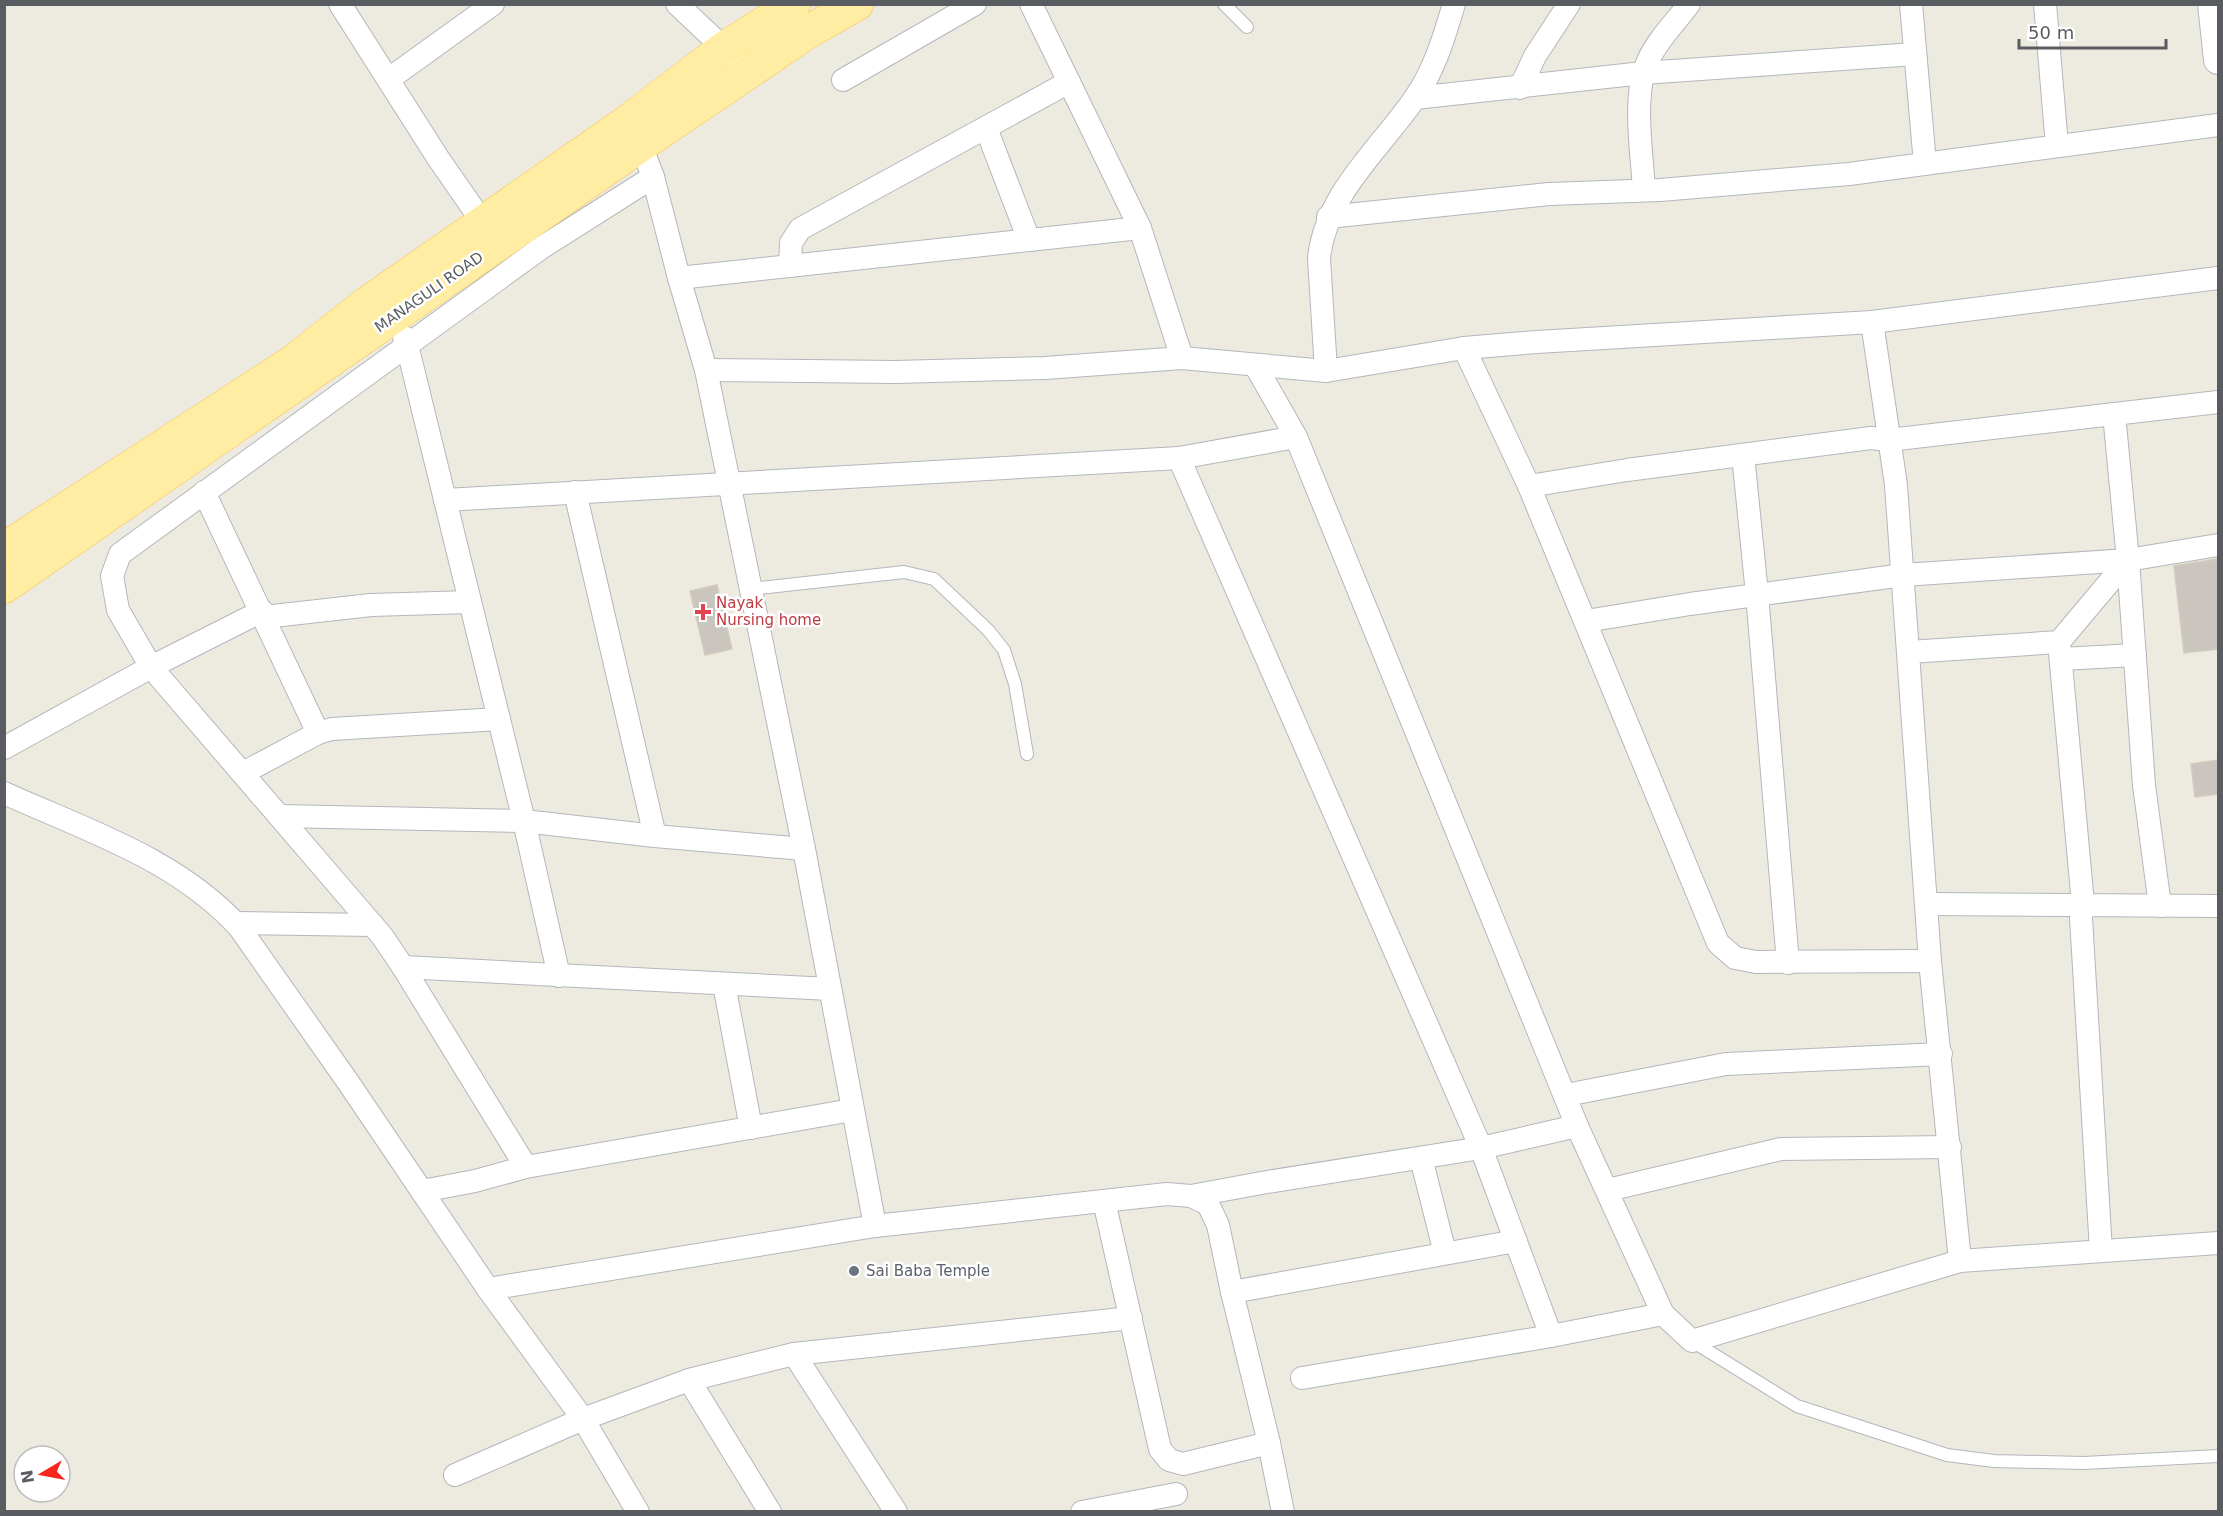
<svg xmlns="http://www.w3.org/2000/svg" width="2223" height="1516" font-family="'DejaVu Sans',sans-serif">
  <rect width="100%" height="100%" fill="#edeae0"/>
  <g fill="#cac6bf" stroke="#d2cbbe" stroke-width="1.5">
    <polygon points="2218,559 2218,649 2184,653 2174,566"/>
    <polygon points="717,585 732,649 705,655 690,591"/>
    <polygon points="2218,760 2218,794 2195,797 2191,764"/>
  </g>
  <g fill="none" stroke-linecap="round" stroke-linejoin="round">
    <defs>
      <g id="service">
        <polyline points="1224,4 1247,27"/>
        <polyline points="750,589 904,572 934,579 988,630 1004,650 1015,684 1027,754"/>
        <polyline points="1692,1341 1797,1406 1947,1455 1994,1461 2084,1463 2218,1456"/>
      </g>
      <g id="minor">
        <polyline points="340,4 438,158 490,233"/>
        <polyline points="677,4 733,57"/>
        <polyline points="1031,4 1140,228 1182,358"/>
        <polyline points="1911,4 1925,164"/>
        <polyline points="2045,4 2057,146"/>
        <polyline points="389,79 493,4"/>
        <polyline points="843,80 975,4"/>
        <polyline points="1520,88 1535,56 1569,4"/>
        <polyline points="1415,98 1643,73 1915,54"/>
        <polyline points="986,128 1029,240"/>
        <polyline points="634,134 641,145 653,177 679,278 706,370 804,849 875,1226 488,1289 583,1419 638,1512"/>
        <path d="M1644,190c-2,-37 -12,-96 4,-129 9,-21 28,-39 41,-57"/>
        <polyline points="1328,217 1549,194 1660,190 1849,174 2218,125"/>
        <polyline points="790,266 791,243 800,229 1069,82"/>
        <polyline points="679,278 1140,228"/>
        <polyline points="1872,322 1896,485 1930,961 1960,1261"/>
        <polyline points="404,337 410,342 407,345 524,821 559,976"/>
        <polyline points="1464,348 1529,486 1718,943 1735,958 1756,962 1930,961"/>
        <polyline points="1255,365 1296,437 1577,1126 1663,1314 1692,1341 1960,1261 2218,1243"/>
        <polyline points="706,370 895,372 1045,368 1182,358 1326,371 1464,348 1537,342 1872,322 2218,278"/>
        <path d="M1326,371l-7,-113c7,-65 61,-109 96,-160 20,-29 29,-61 39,-94"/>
        <polyline points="2114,414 2128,560 2144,785 2160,906"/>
        <polyline points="1743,455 1757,594 1788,963"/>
        <polyline points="1179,458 1481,1148 1577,1126"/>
        <polyline points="1529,486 1627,470 1871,438 1889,440 2218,402"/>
        <polyline points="204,492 318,733"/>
        <polyline points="575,492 655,836"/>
        <polyline points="445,500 1179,458 1296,437"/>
        <polyline points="264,617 371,605 470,602"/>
        <polyline points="1586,621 1690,604 1903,575 2128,560"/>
        <polyline points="2059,642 2083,904 2081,918 2101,1251"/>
        <polyline points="1909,652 2059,642 2128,560 2218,545"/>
        <polyline points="2061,659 2135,655"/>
        <polyline points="4,748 151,667 262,611"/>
        <polyline points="243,773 318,733 332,729 499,719"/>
        <path d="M4,793c82,37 173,66 235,134l109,155 140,207"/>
        <polyline points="280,816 524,821 655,836 804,849"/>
        <polyline points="1927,904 2218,906"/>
        <polyline points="236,923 373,925"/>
        <polyline points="403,967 830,989"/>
        <polyline points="724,984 751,1128"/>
        <polyline points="1566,1095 1726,1064 1941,1054"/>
        <polyline points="1421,1158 1445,1253"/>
        <polyline points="526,1167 403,967 382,936 151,667 118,610 112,576 120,554 541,248 653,177"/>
        <polyline points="1608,1190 1781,1149 1950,1147"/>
        <polyline points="422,1191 475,1181 526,1167 852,1110"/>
        <polyline points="1191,1196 1267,1182 1481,1148 1551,1336"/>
        <polyline points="1104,1201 1160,1449 1169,1460 1183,1464 1269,1443"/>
        <polyline points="875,1226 1167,1194 1191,1196 1208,1204 1218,1225 1232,1292 1269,1443 1283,1512"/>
        <polyline points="1232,1292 1516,1241"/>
        <polyline points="794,1354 896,1512"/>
        <polyline points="1302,1378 1551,1336 1663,1314"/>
        <polyline points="689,1380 770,1512"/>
        <polyline points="455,1475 583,1419 689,1380 794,1354 1131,1318"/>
        <polyline points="1082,1512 1176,1494"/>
      </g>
      <polyline id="tertiary" points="2212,4 2218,60"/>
      <g id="primary">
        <polyline points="4,549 291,363 366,304 627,122 723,49 794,4"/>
        <polyline points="4,587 641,145 808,32 857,4"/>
      </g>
    </defs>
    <use href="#service" stroke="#b3b7bc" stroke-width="14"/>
    <use href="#minor" stroke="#b3b7bc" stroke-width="24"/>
    <use href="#tertiary" stroke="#b3b7bc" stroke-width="30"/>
    <use href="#primary" stroke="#fcc44a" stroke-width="34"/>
    <use href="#service" stroke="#fff" stroke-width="12"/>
    <use href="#minor" stroke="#fff" stroke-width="22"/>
    <use href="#tertiary" stroke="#fff" stroke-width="28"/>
    <use href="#primary" stroke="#ffeda3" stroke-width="33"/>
  </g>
  <path fill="#e0444e" stroke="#fff" stroke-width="2" d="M700 603h6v6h6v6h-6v6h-6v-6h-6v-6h6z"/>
  <circle fill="#6b7280" stroke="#fff" stroke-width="2" cx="854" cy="1271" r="6"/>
  <g text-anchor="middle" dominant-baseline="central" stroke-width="5" stroke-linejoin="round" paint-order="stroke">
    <g font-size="15" fill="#595d62" stroke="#fff">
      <text transform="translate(429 292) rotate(-35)">MANAGULI ROAD</text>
    </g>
    <g font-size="15" fill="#be3a42" stroke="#fff" text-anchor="start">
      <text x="716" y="603">Nayak<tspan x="716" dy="17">Nursing home</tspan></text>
    </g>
    <g font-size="15" fill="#5b616d" stroke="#fff" text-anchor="start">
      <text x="866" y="1271">Sai Baba Temple</text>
    </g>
  </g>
  <rect width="2223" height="1516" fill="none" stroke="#595d62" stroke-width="12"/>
  <g transform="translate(42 1474) rotate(260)"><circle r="28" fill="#ffffff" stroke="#bdbec0" stroke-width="1.5"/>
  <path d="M0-4.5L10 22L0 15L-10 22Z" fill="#f6261d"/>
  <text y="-9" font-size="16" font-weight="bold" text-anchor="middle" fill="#595d62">N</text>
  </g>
  <path d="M2019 39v9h147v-9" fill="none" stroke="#595d62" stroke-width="3"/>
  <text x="2028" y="39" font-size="18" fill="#595d62" stroke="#ffffff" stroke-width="4.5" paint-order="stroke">50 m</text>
</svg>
